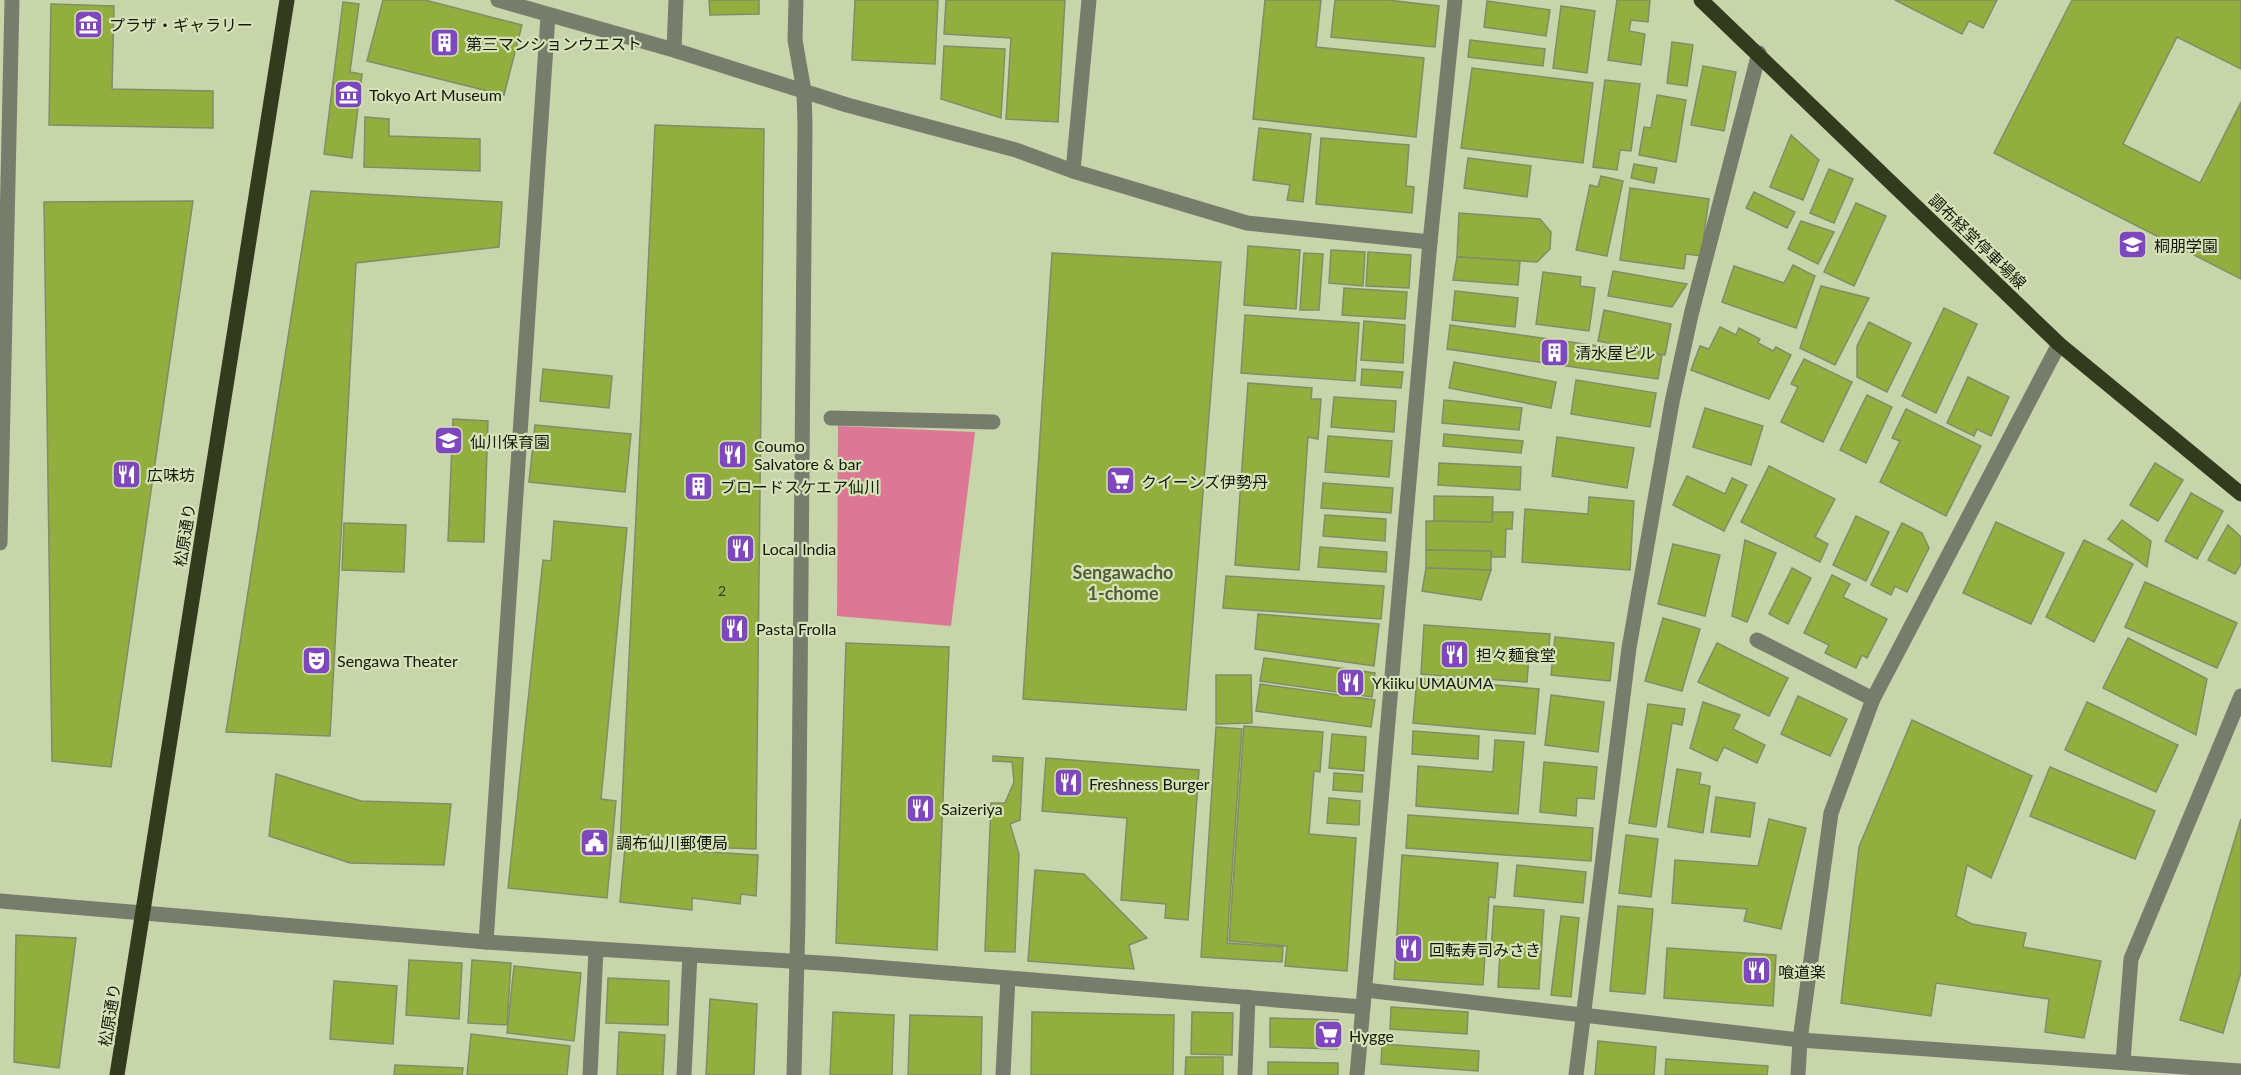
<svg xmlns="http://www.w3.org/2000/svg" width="2241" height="1075" font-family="Lato,'Noto Sans JP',sans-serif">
  <rect width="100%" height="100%" fill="#c8d5ab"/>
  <polygon fill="#dd7796" points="838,426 975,432 951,626 837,616"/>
  <g fill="#92ae3e" stroke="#818d66" stroke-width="1.5">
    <polygon points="383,0 425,0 522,25 504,95 367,61"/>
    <polygon points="709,0 759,0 759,14 710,15"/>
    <polygon points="855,0 938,0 935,64 852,60"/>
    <polygon points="946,0 1065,0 1058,122 1006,119 1011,38 944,34"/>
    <polygon points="1265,0 1321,0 1316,47 1424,58 1416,137 1253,119"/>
    <polygon points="1335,0 1388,0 1439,6 1435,47 1331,37"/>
    <polygon points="1617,0 1650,0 1648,22 1631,20 1629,31 1645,34 1641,65 1608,60"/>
    <polygon points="1895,0 1997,0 1983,28 1969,21 1962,34"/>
    <polygon points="2072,0 2241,0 2241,69 2177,37 2123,144 2200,183 2241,102 2241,279 1994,153"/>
    <polygon points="1487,1 1550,10 1546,36 1484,27"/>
    <polygon points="343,2 359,4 350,72 362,74 352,158 324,154"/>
    <polygon points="51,4 114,6 112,89 213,91 213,128 49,125"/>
    <polygon points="1561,6 1595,11 1587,73 1553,68"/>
    <polygon points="1470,40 1545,49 1543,66 1468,57"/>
    <polygon points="1672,42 1693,45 1687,86 1667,83"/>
    <polygon points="944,46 1005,49 1001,118 941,99"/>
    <polygon points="1703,66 1736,72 1724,131 1691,125"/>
    <polygon points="1472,68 1593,83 1583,163 1461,148"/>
    <polygon points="1605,80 1640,84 1631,151 1620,150 1617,170 1593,167"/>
    <polygon points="1657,95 1686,100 1676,162 1639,155 1644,127 1651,128"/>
    <polygon points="365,117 389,119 389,136 480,139 480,171 364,167"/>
    <polygon points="655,125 764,129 756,849 620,844"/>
    <polygon points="1259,128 1311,134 1303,202 1287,200 1290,185 1253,180"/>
    <polygon points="1791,135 1819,160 1803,200 1770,187"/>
    <polygon points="1321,138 1409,145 1406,186 1414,187 1412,213 1316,204"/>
    <polygon points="1468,158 1531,166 1527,197 1464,188"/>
    <polygon points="1634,164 1657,168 1654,183 1631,178"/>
    <polygon points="1829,169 1853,179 1834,223 1810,213"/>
    <polygon points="1601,176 1623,181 1607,256 1576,250 1590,185 1598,187"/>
    <polygon points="1630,188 1709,199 1701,256 1686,254 1684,269 1620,260"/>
    <polygon points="311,191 502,202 499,247 356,263 330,736 226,732"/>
    <polygon points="1754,192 1795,212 1787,228 1746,208"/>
    <polygon points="193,201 111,767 52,761 44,202"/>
    <polygon points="1856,203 1886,216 1854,286 1824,272"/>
    <polygon points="1459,213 1540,219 1551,232 1550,249 1537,262 1457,257"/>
    <polygon points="1801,221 1834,232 1818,264 1788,249"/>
    <polygon points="1248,246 1300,250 1296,309 1244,305"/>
    <polygon points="1331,250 1365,252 1363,286 1329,283"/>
    <polygon points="1368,252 1411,255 1409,288 1366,286"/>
    <polygon points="1052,253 1221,262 1186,710 1023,699"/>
    <polygon points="1304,253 1323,254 1319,310 1300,310"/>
    <polygon points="1457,257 1520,261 1518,285 1453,280"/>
    <polygon points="1793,265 1815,276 1796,328 1722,302 1734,266 1784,283"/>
    <polygon points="1613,271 1687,284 1672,307 1608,296"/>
    <polygon points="1543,272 1581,277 1580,286 1595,288 1589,331 1536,324"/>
    <polygon points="1821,286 1869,298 1835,365 1800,348"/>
    <polygon points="1344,288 1407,292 1405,319 1342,315"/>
    <polygon points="1455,291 1518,298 1515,327 1452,320"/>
    <polygon points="1944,308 1977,324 1936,413 1902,396"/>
    <polygon points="1604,310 1671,324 1665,355 1598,341"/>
    <polygon points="1245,315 1359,323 1355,381 1241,373"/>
    <polygon points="1364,321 1405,325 1403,363 1361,360"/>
    <polygon points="1869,322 1911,343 1887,392 1857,377 1857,346"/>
    <polygon points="1450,325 1662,355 1658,379 1447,349"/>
    <polygon points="1720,327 1736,335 1739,328 1760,339 1758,343 1773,351 1776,347 1791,355 1769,399 1691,370 1700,346 1709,349"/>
    <polygon points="1804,359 1852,382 1823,442 1781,422 1798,387 1791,384"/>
    <polygon points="1454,362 1556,382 1551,408 1449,388"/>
    <polygon points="543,369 612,376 609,408 540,401"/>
    <polygon points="1362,369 1403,372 1401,388 1361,385"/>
    <polygon points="1968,377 2009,397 1991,436 1977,429 1974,436 1947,423"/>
    <polygon points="1576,380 1656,393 1650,427 1571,414"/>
    <polygon points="1248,383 1312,388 1311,399 1321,399 1318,439 1308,437 1299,570 1235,565"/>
    <polygon points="1867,395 1892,407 1866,463 1840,450"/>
    <polygon points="1334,397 1396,401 1394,432 1331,427"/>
    <polygon points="1444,400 1522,408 1519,430 1442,423"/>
    <polygon points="1705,408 1763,426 1751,465 1693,447"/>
    <polygon points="1906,409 1981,446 1946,516 1880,482 1900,441 1892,438"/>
    <polygon points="453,419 488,421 484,542 448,541"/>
    <polygon points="535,425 631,434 625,492 529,482"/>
    <polygon points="1444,434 1523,441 1521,453 1443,446"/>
    <polygon points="1328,436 1392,441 1389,477 1325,472"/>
    <polygon points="1557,437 1634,448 1627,488 1552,476"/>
    <polygon points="1439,463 1521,467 1520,490 1438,485"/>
    <polygon points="2155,463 2183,480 2158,521 2130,505"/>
    <polygon points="1769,466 1835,499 1815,537 1828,544 1820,562 1741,522"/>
    <polygon points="1687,476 1725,494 1732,478 1747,485 1724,531 1673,505"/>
    <polygon points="1323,483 1393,488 1391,513 1321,508"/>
    <polygon points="2191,493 2223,511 2197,559 2165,541"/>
    <polygon points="1434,496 1493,497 1492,522 1434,521"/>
    <polygon points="1589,497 1634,501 1630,570 1522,562 1525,509 1588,514"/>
    <polygon points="1493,512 1513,512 1512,529 1506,529 1505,557 1491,557 1491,551 1426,550 1426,521 1492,522"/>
    <polygon points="1325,515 1386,519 1385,541 1323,536"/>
    <polygon points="1856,516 1889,532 1866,581 1833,565"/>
    <polygon points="2122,520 2151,541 2147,567 2108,539"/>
    <polygon points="554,521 627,528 601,799 616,801 607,898 508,888 543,560 551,561"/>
    <polygon points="1996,522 2064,553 2031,624 1963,593"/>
    <polygon points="344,523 406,525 404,572 342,570"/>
    <polygon points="1902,523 1922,533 1929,548 1907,592 1895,586 1891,595 1871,585"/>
    <polygon points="2228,525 2241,537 2241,564 2235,574 2208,560"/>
    <polygon points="1745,540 1776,553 1747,622 1732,616"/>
    <polygon points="2084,540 2133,564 2094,642 2046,617"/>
    <polygon points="1673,544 1720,555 1705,616 1658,604"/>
    <polygon points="1320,547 1387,552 1386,572 1318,567"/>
    <polygon points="1426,550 1491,551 1491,570 1426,568"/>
    <polygon points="1426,568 1491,570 1481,600 1422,591"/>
    <polygon points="1792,568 1811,578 1788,624 1769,614"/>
    <polygon points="1832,575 1850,584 1843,597 1887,619 1867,658 1862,655 1856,668 1825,653 1829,645 1804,633"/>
    <polygon points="1226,576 1384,586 1381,619 1223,608"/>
    <polygon points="2145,582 2237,623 2217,668 2125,627"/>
    <polygon points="1258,614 1379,624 1374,666 1255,649"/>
    <polygon points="1663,618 1700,629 1682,691 1645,681"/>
    <polygon points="1424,625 1550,634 1548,658 1529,656 1527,682 1421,674"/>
    <polygon points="1555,637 1614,643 1610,681 1551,675"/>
    <polygon points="2128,638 2207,679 2196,735 2103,688"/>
    <polygon points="846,643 949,647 937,950 836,943"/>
    <polygon points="1717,643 1788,678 1769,716 1698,682"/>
    <polygon points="1264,658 1375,673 1372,697 1260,681"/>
    <polygon points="1216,675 1251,675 1252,723 1216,724"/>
    <polygon points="1417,678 1539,689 1535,734 1413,723"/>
    <polygon points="1260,684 1375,700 1371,727 1256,711"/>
    <polygon points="1551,695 1604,702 1598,752 1545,745"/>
    <polygon points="1798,696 1847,719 1830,756 1781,734"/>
    <polygon points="1703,702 1740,715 1733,729 1765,745 1757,763 1724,747 1717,761 1690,748"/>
    <polygon points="2087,702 2178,745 2156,792 2065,750"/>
    <polygon points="1648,704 1685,709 1682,725 1672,723 1656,827 1629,823"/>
    <polygon points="1912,720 2032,776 1991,878 1967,865 1956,916 1972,924 2026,933 2023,947 2101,961 2084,1038 2045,1032 2049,999 1936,983 1931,1016 1841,1003 1859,847"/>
    <polygon points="1244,726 1323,732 1320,772 1314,771 1309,834 1356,838 1347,971 1285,966 1287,946 1229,941"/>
    <polygon points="1216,727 1242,729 1227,943 1283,947 1282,962 1201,957"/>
    <polygon points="1413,731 1479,736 1478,759 1412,754"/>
    <polygon points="1332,734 1366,737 1364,771 1329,768"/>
    <polygon points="1495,740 1524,742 1518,814 1416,806 1418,766 1493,772"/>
    <polygon points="993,756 1023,758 1020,820 1010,824 1019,854 1015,952 985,951 991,803 1005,803 1014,782 1012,762 993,761"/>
    <polygon points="1046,758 1199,770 1188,920 1165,918 1166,904 1121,900 1127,818 1042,811"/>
    <polygon points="1544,762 1597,767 1594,799 1577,798 1576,816 1540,812"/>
    <polygon points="2050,767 2155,811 2135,859 2030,816"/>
    <polygon points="1677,769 1701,773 1699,784 1710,786 1703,833 1668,827"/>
    <polygon points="1334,773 1363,775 1362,792 1333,790"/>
    <polygon points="276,774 361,801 451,804 444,865 350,863 269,836"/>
    <polygon points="1716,797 1755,803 1750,837 1711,832"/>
    <polygon points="1329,798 1360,801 1359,825 1327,823"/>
    <polygon points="1408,815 1593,828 1591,861 1406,848"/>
    <polygon points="1769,819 1806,828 1781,929 1744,921 1747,909 1672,903 1675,860 1758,866"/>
    <polygon points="2241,819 2241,972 2223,1033 2180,1020"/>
    <polygon points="1626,835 1658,839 1651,897 1619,893"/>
    <polygon points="625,847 758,855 756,896 741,894 740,904 692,898 692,910 620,902"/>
    <polygon points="1402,855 1498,863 1495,898 1489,897 1483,985 1394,979"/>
    <polygon points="1517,865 1586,872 1583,903 1514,896"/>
    <polygon points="1035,870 1084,874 1147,938 1129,945 1134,969 1028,961"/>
    <polygon points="1494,906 1544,910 1539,989 1498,987 1500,951 1491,951"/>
    <polygon points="1618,906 1653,909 1645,994 1610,991"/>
    <polygon points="1561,916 1579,918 1571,997 1551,995"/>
    <polygon points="16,935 76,938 59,1068 14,1062"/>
    <polygon points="1667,948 1776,955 1773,1006 1664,998"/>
    <polygon points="409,960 462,963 459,1019 406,1015"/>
    <polygon points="472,960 511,963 507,1025 468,1023"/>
    <polygon points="514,966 581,973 574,1041 507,1033"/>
    <polygon points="608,978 669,981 668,1025 606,1023"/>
    <polygon points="334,981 397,986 393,1044 330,1039"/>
    <polygon points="710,999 757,1004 754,1075 706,1075"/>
    <polygon points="1391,1007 1468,1012 1467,1034 1390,1029"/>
    <polygon points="833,1012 894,1015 892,1075 830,1075"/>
    <polygon points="1032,1012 1174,1015 1173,1075 1031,1075"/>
    <polygon points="1192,1012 1233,1013 1232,1055 1191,1054"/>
    <polygon points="910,1015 982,1017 981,1075 908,1075"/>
    <polygon points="1270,1018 1338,1020 1337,1049 1270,1047"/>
    <polygon points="619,1032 665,1035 663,1075 617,1075"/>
    <polygon points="471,1034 570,1046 567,1075 467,1075"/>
    <polygon points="1598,1041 1656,1047 1654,1075 1595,1075"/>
    <polygon points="1382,1044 1479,1051 1478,1071 1381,1064"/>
    <polygon points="1186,1057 1223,1057 1223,1075 1185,1075"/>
    <polygon points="1666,1059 1768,1066 1767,1075 1665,1075"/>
    <polygon points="1268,1062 1338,1063 1338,1075 1268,1075"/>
    <polygon points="395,1065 463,1068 462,1075 394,1075"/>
  </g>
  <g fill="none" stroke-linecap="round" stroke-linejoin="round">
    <g stroke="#777d6c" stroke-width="15">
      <polyline points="498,0 674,50 847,105 1016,150 1073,171 1247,223 1430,242"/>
      <polyline points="674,50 676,0"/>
      <polyline points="1073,171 1089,0"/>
      <polyline points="831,418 993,422"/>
      <polyline points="0,543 12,0"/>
      <polyline points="1757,640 1873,699"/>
      <polyline points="0,901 486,942 837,964 1363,1007"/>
      <polyline points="486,942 548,16"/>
      <polyline points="1365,990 1800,1040 2241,1071"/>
      <polyline points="2123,1061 2131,959 2241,696"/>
      <polyline points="590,1075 596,950"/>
      <polyline points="684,1075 690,955"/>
      <polyline points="794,1075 798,919 805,126 804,91 795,40 796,0"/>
      <polyline points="1003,1075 1008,978"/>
      <polyline points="1245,1075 1248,997"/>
      <polyline points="1357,1075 1430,242 1455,0"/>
      <polyline points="1576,1075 1629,648 1672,402 1691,315 1759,53"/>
      <polyline points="1798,1075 1800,1040 1831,813 1873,699 2059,344"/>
    </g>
    <g stroke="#333b1e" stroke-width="15">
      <polyline points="1701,0 2059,344 2241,494"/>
      <polyline points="117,1075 287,0"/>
    </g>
  </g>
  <defs>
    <symbol id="museum-square" viewBox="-11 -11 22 22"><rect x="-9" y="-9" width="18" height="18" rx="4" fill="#7e47be" stroke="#d5e2b8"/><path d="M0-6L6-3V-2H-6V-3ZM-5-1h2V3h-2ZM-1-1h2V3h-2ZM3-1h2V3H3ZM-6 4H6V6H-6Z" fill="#fff"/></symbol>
    <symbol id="building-square" viewBox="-11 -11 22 22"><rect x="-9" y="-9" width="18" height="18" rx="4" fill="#7e47be" stroke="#d5e2b8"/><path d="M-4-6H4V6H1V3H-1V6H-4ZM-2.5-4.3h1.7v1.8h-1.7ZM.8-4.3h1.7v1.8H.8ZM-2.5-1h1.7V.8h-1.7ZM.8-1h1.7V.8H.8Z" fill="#fff"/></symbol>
    <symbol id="school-square" viewBox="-11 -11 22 22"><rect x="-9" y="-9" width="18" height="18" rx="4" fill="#7e47be" stroke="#d5e2b8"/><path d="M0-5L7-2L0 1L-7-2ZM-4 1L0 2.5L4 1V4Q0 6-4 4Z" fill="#fff"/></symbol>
    <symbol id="restaurant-square" viewBox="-11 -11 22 22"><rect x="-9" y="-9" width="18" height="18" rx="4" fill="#7e47be" stroke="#d5e2b8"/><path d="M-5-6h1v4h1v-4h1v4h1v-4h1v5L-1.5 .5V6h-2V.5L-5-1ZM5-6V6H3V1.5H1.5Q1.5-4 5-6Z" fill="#fff"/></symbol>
    <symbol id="supermarket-square" viewBox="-11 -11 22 22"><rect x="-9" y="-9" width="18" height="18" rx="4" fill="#7e47be" stroke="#d5e2b8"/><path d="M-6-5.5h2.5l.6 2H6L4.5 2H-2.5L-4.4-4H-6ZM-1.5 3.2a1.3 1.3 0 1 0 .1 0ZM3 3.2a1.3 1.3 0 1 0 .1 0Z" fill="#fff"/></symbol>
    <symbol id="theatre-square" viewBox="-11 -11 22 22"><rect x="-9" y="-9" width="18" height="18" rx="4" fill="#7e47be" stroke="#d5e2b8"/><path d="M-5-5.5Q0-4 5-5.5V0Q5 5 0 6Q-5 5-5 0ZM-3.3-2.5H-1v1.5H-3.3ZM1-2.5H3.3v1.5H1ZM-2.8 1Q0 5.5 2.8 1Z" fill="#fff"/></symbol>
    <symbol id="civic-square" viewBox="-11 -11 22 22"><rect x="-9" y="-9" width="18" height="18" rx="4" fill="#7e47be" stroke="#d5e2b8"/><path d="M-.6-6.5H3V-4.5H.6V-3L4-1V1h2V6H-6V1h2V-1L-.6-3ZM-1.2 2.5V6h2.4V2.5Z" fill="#fff"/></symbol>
  </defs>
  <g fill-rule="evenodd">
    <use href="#museum-square" x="72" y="8" width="33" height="33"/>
    <use href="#building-square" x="428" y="26" width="33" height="33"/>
    <use href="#museum-square" x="332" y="78" width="33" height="33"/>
    <use href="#school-square" x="2116" y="228" width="33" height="33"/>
    <use href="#building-square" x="1538" y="336" width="33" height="33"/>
    <use href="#school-square" x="432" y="424" width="33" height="33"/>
    <use href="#restaurant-square" x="716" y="438" width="33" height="33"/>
    <use href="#restaurant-square" x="110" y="458" width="33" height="33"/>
    <use href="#supermarket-square" x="1104" y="464" width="33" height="33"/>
    <use href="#building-square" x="682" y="470" width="33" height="33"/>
    <use href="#restaurant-square" x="724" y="532" width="33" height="33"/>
    <use href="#restaurant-square" x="718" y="612" width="33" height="33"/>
    <use href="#restaurant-square" x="1438" y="638" width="33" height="33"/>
    <use href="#theatre-square" x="300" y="644" width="33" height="33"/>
    <use href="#restaurant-square" x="1334" y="666" width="33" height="33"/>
    <use href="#restaurant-square" x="1052" y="766" width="33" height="33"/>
    <use href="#restaurant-square" x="904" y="792" width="33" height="33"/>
    <use href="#civic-square" x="578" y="826" width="33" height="33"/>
    <use href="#restaurant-square" x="1392" y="932" width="33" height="33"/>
    <use href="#restaurant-square" x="1740" y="954" width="33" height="33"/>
    <use href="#supermarket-square" x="1312" y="1018" width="33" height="33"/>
  </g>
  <g text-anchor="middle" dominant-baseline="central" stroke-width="4.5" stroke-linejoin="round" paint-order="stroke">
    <g font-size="14" fill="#343e17">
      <text x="722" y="590">2</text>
    </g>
    <g font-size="16" fill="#15190a" stroke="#d5e2b8" text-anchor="start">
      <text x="109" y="24">プラザ・ギャラリー</text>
      <text x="466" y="43">第三マンションウエスト</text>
      <text x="369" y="94">Tokyo Art Museum</text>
      <text x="2154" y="245">桐朋学園</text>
      <text x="1575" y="352">清水屋ビル</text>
      <text x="470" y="441">仙川保育園</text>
      <text x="754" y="445">Coumo<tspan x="754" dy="18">Salvatore &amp; bar</tspan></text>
      <text x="147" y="474">広味坊</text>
      <text x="1141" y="481">クイーンズ伊勢丹</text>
      <text x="720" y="486">ブロードスケエア仙川</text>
      <text x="762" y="548">Local India</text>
      <text x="756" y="628">Pasta Frolla</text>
      <text x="1476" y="654">担々麺食堂</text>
      <text x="337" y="660">Sengawa Theater</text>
      <text x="1372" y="682">Ykiiku UMAUMA</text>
      <text x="1089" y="783">Freshness Burger</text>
      <text x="941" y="808">Saizeriya</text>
      <text x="616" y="842">調布仙川郵便局</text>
      <text x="1429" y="949">回転寿司みさき</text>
      <text x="1778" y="971">喰道楽</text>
      <text x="1349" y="1035">Hygge</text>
    </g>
    <g font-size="16" fill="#15190a" stroke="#d5e2b8">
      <text transform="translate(1978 241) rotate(44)">調布経堂停車場線</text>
      <text transform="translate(184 535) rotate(-81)">松原通り</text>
      <text transform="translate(109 1015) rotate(-81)">松原通り</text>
    </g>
    <g font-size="18" font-weight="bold" fill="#515c37" stroke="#d5e2b8">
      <text x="1123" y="572">Sengawacho<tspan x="1123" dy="21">1-chome</tspan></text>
    </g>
  </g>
</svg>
